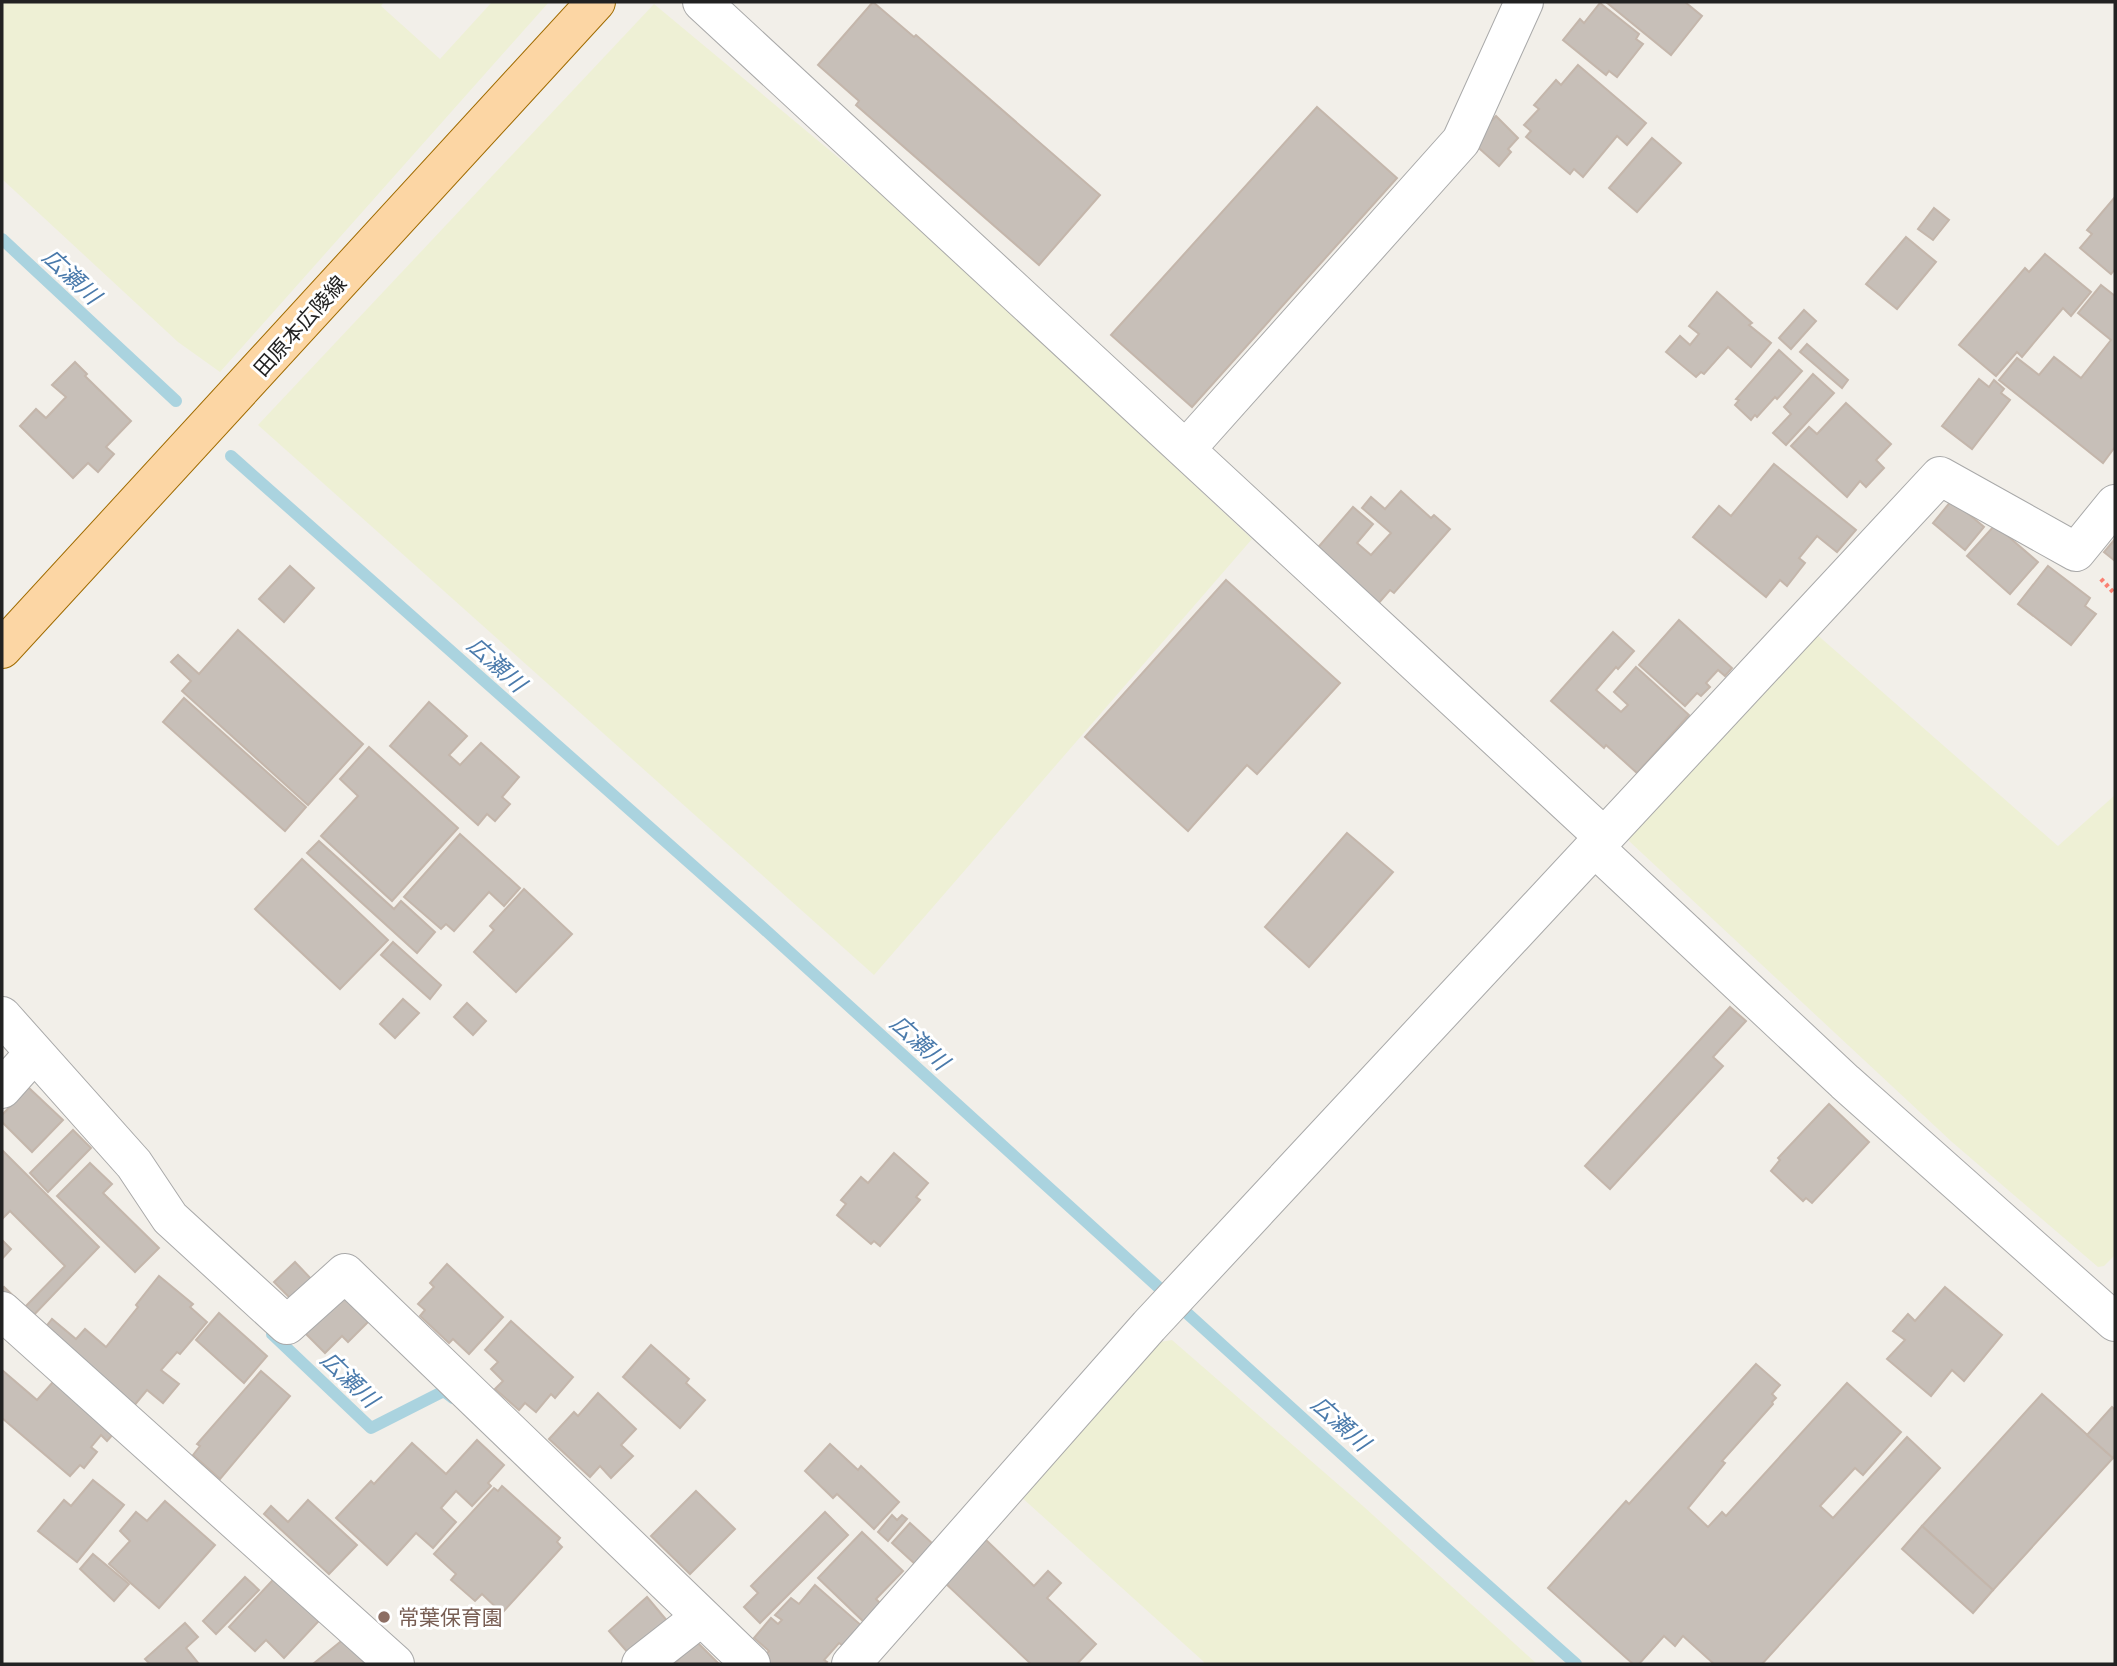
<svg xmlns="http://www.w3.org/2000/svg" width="2117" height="1666" font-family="'PT Sans Narrow','Noto Sans JP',sans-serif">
  <rect width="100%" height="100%" fill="#f2efe9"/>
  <g fill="#eef0d5">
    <polygon points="2,2 384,2 381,6 440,59 492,2 549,2 220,372 178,342 2,179"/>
    <polygon points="654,4 899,208 1252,539 874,975 258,425"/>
    <polygon points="1814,632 2058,846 2115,795 2115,1255 2104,1266 2098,1267 1952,1142 1629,841 1629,836"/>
    <polygon points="1172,1340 1363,1506 1537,1664 1203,1664 1204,1662 1019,1495 1153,1343"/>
  </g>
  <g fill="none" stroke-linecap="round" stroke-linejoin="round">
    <g stroke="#aad3df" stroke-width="12">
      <polyline points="2,239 176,401"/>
      <polyline points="231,456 762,927 1440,1543 1576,1664"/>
      <polyline points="272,1334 371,1428 444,1391 453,1398"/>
    </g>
  </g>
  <g fill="#c7bfb8" stroke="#c4b6ab" stroke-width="2">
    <polygon points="873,2 914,37 916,35 1100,195 1039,265 856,105 859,101 818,65"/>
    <polygon points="1606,2 1685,2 1702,16 1671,55"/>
    <polygon points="1600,3 1639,34 1636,39 1643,44 1617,77 1609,71 1606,75 1563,40 1580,19 1584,23"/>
    <polygon points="1578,65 1646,123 1627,145 1617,136 1583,177 1574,169 1570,174 1526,137 1531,131 1524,125 1539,109 1534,105 1556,80 1561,85"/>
    <polygon points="1317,107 1397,178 1192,407 1111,335"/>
    <polygon points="1496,116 1518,138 1508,149 1511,152 1499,166 1472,142"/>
    <polygon points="1652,138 1681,163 1637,212 1609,188"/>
    <polygon points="2115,197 2115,269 2111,274 2080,248 2092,234 2087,230"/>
    <polygon points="1934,208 1949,220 1933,240 1918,229"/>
    <polygon points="1906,237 1936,262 1897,309 1866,284"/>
    <polygon points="2045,254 2091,292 2071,316 2063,308 2022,357 2017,352 1996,376 1959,345 2025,268 2029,272"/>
    <polygon points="2101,285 2115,296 2115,447 2103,463 1999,380 2017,358 2039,375 2054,357 2081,378 2111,340 2078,313"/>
    <polygon points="1717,292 1752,323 1749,325 1771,343 1751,367 1728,347 1704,374 1701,372 1696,377 1666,352 1680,336 1690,345 1699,334 1689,326"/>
    <polygon points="1804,310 1816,321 1791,349 1779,338"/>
    <polygon points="1807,344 1848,380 1842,388 1800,352"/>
    <polygon points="1779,350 1802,371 1777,399 1775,397 1757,417 1755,415 1751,420 1735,405 1739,400 1736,399"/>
    <polygon points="75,362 87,374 85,376 131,421 106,447 114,454 98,472 88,463 73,478 20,426 36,409 46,418 66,397 52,385"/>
    <polygon points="1813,374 1834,393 1786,445 1773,433 1791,414 1784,407"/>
    <polygon points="1979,379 1989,387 1994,380 2004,389 2001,393 2010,400 1972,449 1942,426"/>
    <polygon points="1846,403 1891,444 1876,460 1884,468 1866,487 1860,481 1847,497 1791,446 1809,427 1817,434"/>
    <polygon points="1774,464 1856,530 1837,552 1817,536 1799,558 1805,563 1787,586 1780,580 1766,597 1693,537 1719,506 1731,516"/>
    <polygon points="1401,491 1431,518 1434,515 1450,529 1394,593 1390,590 1377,605 1315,551 1353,507 1373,524 1357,543 1371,555 1391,533 1362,508 1371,497 1385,509"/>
    <polygon points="1952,500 1984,527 1965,550 1933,523"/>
    <polygon points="1995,525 2038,562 2010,594 1967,556"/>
    <polygon points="2115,539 2115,561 2104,552"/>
    <polygon points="290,566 314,588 284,622 259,599"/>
    <polygon points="2048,566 2090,598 2085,606 2096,614 2071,645 2018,604"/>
    <polygon points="1226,580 1340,683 1257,774 1247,765 1188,831 1085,737"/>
    <polygon points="1679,620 1732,668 1725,676 1718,670 1706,683 1710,687 1701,696 1697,693 1685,706 1639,665"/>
    <polygon points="238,630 363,744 308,805 182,691 191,681 171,662 178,655 199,674"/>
    <polygon points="1613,632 1634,651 1618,669 1616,667 1596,690 1621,712 1628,705 1614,692 1636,667 1689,715 1637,773 1606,745 1604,748 1551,701"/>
    <polygon points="184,698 306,807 285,831 163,722"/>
    <polygon points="429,702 467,736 449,755 460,765 481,743 519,777 502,797 510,804 495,821 487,814 478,825 390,746"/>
    <polygon points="369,747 458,828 392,901 321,836 358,796 340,779"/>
    <polygon points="1347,833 1393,872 1309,967 1265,927"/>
    <polygon points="460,834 520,888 504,906 489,892 454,931 446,924 441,929 404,897"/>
    <polygon points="319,841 394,909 401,901 435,932 417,953 307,853"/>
    <polygon points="302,859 388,940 340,989 255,909"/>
    <polygon points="524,889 572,934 516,992 474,952 494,930 490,926"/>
    <polygon points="393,942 441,985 430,999 381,955"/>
    <polygon points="403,999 419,1013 395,1038 380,1024"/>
    <polygon points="467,1003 486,1021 473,1035 454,1017"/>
    <polygon points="1730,1007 1746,1021 1713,1057 1723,1066 1610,1189 1585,1166"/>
    <polygon points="28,1087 63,1120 32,1152 2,1122 2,1115"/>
    <polygon points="1829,1104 1869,1142 1812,1203 1806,1198 1803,1201 1771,1171 1780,1160 1778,1158"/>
    <polygon points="73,1130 91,1148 48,1192 30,1173"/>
    <polygon points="2,1150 99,1247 29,1320 2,1293 2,1289 4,1287 25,1307 65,1266 10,1211 2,1219"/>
    <polygon points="894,1153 928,1183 916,1197 920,1200 880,1246 874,1241 871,1244 837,1215 846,1204 841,1200 861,1177 868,1183"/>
    <polygon points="90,1163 112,1184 103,1193 159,1248 135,1272 57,1196"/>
    <polygon points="2,1240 11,1249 2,1259"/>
    <polygon points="295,1262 316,1284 296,1304 274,1282"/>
    <polygon points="447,1264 503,1317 469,1354 453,1339 449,1343 420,1316 425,1310 418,1304 434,1287 430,1283"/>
    <polygon points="159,1276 193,1304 190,1307 207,1322 180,1354 177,1352 161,1370 179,1384 163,1403 147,1390 133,1407 41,1333 52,1319 76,1339 85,1329 106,1347 138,1307 136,1305"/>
    <polygon points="1945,1287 2002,1335 1964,1381 1952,1370 1931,1396 1887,1359 1905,1340 1893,1331 1908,1314 1915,1321"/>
    <polygon points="344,1288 373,1317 348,1342 342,1336 325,1353 302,1330"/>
    <polygon points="219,1313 267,1356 244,1383 196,1340"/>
    <polygon points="511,1321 573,1377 555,1398 551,1394 536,1412 525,1403 519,1410 495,1389 503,1381 491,1369 498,1362 485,1350"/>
    <polygon points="651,1345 689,1379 686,1383 705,1400 680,1428 623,1377"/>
    <polygon points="1756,1364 1780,1385 1772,1394 1776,1398 1772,1402 1773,1404 1722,1461 1725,1463 1688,1508 1708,1527 1722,1512 1726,1516 1847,1383 1901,1432 1863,1475 1855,1468 1820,1506 1833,1518 1907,1437 1940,1468 1762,1664 1714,1664 1683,1636 1675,1646 1664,1636 1639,1664 1633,1664 1548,1588 1626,1501 1629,1504"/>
    <polygon points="2,1370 37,1400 61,1373 122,1424 107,1441 101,1435 91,1447 97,1452 84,1468 80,1465 70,1476 2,1418"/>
    <polygon points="261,1371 290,1396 220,1479 193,1455 200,1446 197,1444"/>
    <polygon points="598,1393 636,1429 621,1445 633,1456 611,1478 600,1466 590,1477 549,1439 574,1412 578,1416"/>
    <polygon points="2042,1394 2113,1458 1993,1590 1922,1526"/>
    <polygon points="2112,1407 2115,1410 2115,1455 2113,1458 2087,1435"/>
    <polygon points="477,1440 504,1465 488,1483 491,1486 472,1506 456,1491 441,1508 456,1522 433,1548 416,1533 387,1565 336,1518 371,1481 374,1484 412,1443 446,1474"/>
    <polygon points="830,1444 858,1470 861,1466 899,1502 874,1529 837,1494 833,1498 805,1471"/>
    <polygon points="93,1480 124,1505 77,1562 38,1531 64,1500 71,1506"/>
    <polygon points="502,1486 560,1538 557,1542 562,1547 502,1613 482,1594 475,1601 451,1580 456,1574 434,1554 494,1488 498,1491"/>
    <polygon points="696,1491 735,1529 690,1574 651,1536"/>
    <polygon points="308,1500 357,1545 329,1574 264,1514 271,1506 288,1522"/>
    <polygon points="165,1501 215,1545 159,1608 109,1564 130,1541 120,1531 136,1512 147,1521"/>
    <polygon points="825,1512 848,1535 760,1623 744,1607 758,1593 751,1586"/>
    <polygon points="892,1515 897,1520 902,1515 907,1519 888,1541 878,1532"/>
    <polygon points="910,1523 933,1544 915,1564 892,1543"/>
    <polygon points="1922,1526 1993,1590 1973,1613 1902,1549"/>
    <polygon points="862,1532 903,1571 876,1599 885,1608 868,1626 818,1578"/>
    <polygon points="985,1539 1034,1586 1048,1571 1061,1583 1047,1598 1096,1644 1077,1664 1031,1664 944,1582"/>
    <polygon points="93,1554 129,1584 114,1601 80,1569"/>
    <polygon points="284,1568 329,1610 284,1658 266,1640 255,1651 229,1627"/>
    <polygon points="245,1577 259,1590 216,1634 203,1621"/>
    <polygon points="815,1585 863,1627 845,1647 839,1643 824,1660 827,1662 825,1664 768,1664 762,1659 769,1651 754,1638 771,1618 778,1624 782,1620 775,1615 791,1598 799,1604"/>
    <polygon points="647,1597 668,1622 630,1655 609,1631"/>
    <polygon points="185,1623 198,1637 186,1648 199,1664 150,1664 145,1659"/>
    <polygon points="350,1634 374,1664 313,1664"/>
    <polygon points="696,1641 719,1664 674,1664"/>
  </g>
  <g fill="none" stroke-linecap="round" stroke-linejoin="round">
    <defs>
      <g id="minor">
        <polyline points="702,2 1604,837"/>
        <polyline points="1186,449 1461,141 1524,2"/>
        <polyline points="1595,848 1845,1082 2115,1322"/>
        <polyline points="2,1016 134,1164 170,1218 287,1325 345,1273 751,1664"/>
        <polyline points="2,1089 34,1053"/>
        <polyline points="2,1311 395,1664"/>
        <polyline points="641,1664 701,1617"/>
        <polyline points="851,1664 1149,1326 1940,476 2076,552 2115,504"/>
      </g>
      <polyline id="major" points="2,649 596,2"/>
    </defs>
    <use href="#minor" stroke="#a9a9a9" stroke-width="40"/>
    <use href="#major" stroke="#a06b00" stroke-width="40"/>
    <polyline stroke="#fa8072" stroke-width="4.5" stroke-dasharray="3.5 3.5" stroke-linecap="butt" points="2101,579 2115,594"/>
    <use href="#minor" stroke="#fff" stroke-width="38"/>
    <use href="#major" stroke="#fcd6a4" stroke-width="38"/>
  </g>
  <circle fill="#8d6e63" stroke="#fff" stroke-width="2.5" cx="384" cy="1617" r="7"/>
  <g text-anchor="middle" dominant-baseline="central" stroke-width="6" stroke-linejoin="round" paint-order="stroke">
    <g font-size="21" fill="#222" stroke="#fff">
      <text transform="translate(300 326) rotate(-48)">田原本広陵線</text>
    </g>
    <g font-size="21" fill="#785e54" stroke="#fff" text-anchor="start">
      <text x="398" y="1617">常葉保育園</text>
    </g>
    <g font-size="23" font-style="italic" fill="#4a7aab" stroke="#fff">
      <text transform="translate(72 276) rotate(43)">広瀬川</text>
      <text transform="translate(497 664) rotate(42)">広瀬川</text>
      <text transform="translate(920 1042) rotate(42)">広瀬川</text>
      <text transform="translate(350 1379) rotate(44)">広瀬川</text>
      <text transform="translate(1341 1423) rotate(42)">広瀬川</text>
    </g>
  </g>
  <rect width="2117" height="1666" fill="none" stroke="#222222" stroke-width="7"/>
</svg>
